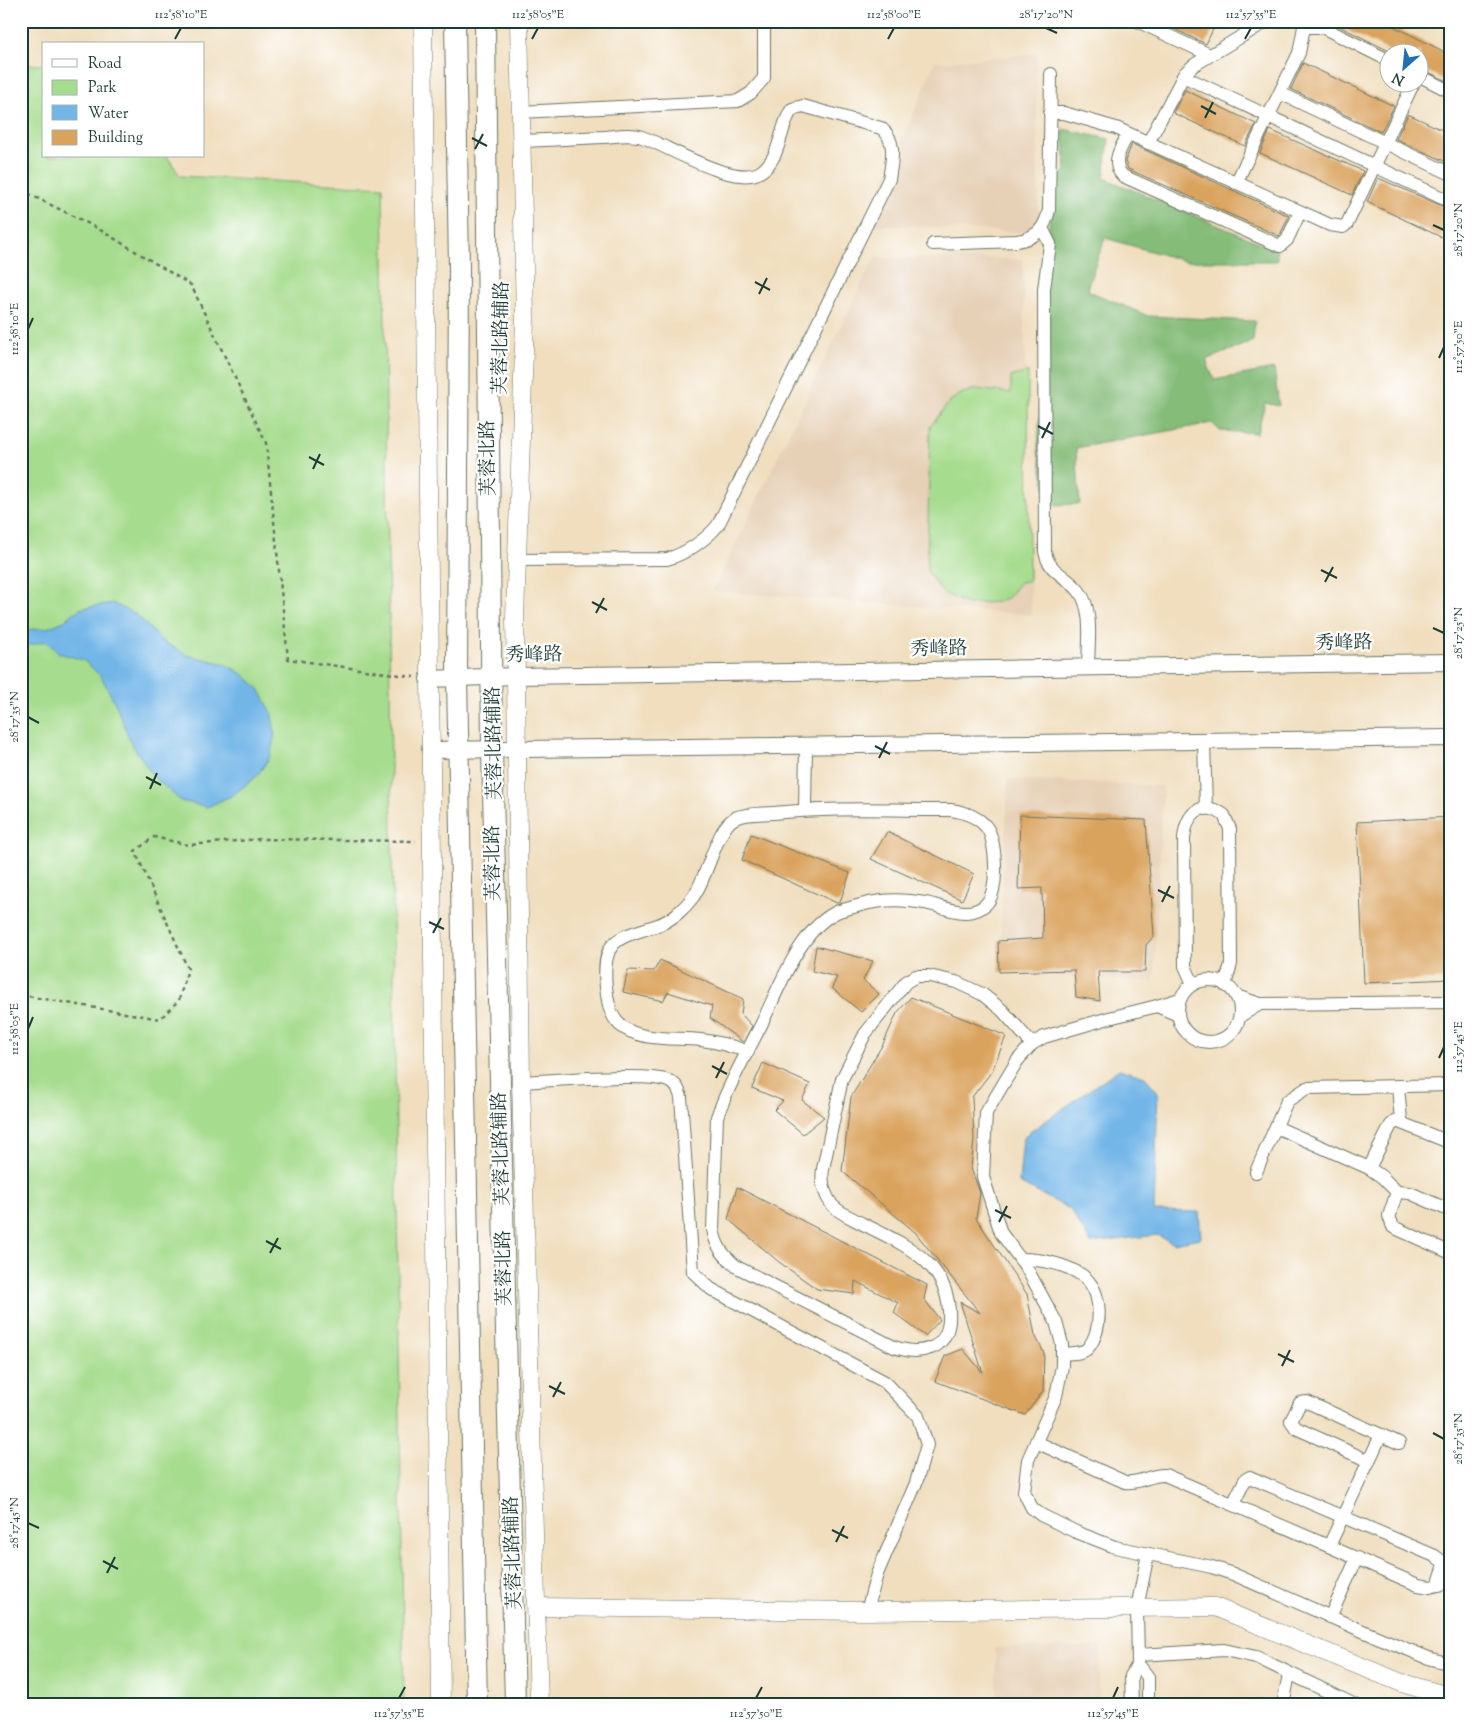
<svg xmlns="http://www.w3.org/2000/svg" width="1472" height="1726" font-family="'Sorts Mill Goudy','Noto Serif SC',serif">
  <rect width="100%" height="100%" fill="#fff"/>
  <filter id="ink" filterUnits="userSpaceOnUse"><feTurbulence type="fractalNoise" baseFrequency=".02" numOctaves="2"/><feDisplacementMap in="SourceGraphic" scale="10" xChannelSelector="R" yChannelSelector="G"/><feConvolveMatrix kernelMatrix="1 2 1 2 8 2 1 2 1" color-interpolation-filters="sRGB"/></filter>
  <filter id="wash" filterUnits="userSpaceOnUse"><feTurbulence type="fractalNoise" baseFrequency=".0096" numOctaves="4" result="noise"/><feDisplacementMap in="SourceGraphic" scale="20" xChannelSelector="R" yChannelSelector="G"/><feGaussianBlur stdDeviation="1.12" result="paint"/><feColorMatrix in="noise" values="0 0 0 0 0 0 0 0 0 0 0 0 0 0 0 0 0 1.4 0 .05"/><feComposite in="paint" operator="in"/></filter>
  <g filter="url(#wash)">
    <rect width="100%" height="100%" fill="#f0debe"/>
    <g fill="#e6d0b6">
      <polygon points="1036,54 1039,233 867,224 935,62"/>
      <polygon points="874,258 1023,259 1031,615 713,591"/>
      <polygon points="1008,779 1163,786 1154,982 999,972"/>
      <polygon points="1100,1647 1099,1705 997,1705 995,1648"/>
    </g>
    <g fill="#a6dc8d" stroke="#628c60">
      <polygon points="21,64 44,65 44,156 167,156 180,176 383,187 404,1705 21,1705"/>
      <polygon points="1028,372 1029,581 1020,582 1008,597 997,602 967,604 943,593 927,571 930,427 950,401 963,393 976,389 1011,393 1011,377"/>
    </g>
    <polygon fill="#84bc78" stroke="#527c56" points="1063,129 1109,139 1104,178 1277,250 1277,261 1185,261 1105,238 1088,285 1089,291 1148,316 1255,321 1253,341 1206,360 1214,380 1274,369 1279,406 1265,403 1257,433 1220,431 1212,423 1076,448 1080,504 1049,505 1038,450 1048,235 1054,180 1066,171"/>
    <g fill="#72b6e8" stroke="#487a8e">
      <polygon points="112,603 137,615 162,641 187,655 225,664 243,674 259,689 271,711 275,733 270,757 256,777 233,795 207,807 181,801 153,776 131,743 116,705 101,676 83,660 59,653 46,641 25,646 22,630 47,628 64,621 79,609"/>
      <polygon points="1119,1069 1145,1077 1158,1092 1154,1211 1199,1212 1201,1238 1173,1243 1157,1235 1091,1243 1070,1209 1019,1183 1023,1137"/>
    </g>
    <g id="blocks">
      <g fill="#daa35d">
        <polygon points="1157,21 1217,21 1206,44"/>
        <polygon points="1329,21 1383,21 1451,55 1451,83 1420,68 1420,52 1391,52"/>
        <polygon points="1303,63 1394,106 1381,132 1291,89"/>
        <polygon points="1185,90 1256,124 1245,146 1173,113"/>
        <polygon points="1408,114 1451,134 1451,164 1396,139"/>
        <polygon points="1270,130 1363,171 1352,195 1260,153"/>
        <polygon points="1132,144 1289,216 1280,235 1279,236 1128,169 1125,161"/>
        <polygon points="1378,178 1451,210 1451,216 1441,237 1367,202"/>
        <polygon points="1020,815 1146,820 1154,936 1146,945 1145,972 1098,972 1100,1001 1076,997 1074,970 999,972 998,941 1043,938 1042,888 1018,889"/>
        <polygon points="1451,817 1451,979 1364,983 1357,822"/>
        <polygon points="887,832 974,874 962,900 871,859"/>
        <polygon points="751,834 850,873 840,902 837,903 742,860"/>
        <polygon points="816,946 873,961 863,980 879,994 861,1012 832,988 837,977 812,971"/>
        <polygon points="660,960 743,999 741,1014 752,1026 743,1042 710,1018 712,1006 668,992 663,1001 623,992 628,970 654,971"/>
        <polygon points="911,997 1006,1036 992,1071 972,1097 974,1139 971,1168 980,1193 976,1218 1027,1294 1035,1335 1044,1353 1043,1391 1025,1415 935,1381 945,1356 963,1349 983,1373 960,1302 980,1313 915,1232 842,1171 851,1097 883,1044 897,1013"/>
        <polygon points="763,1063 810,1084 802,1100 824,1117 803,1134 774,1110 783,1101 752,1088"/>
        <polygon points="737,1187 927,1285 924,1299 940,1320 925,1336 894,1313 898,1303 855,1281 854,1294 817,1289 779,1262 728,1219"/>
      </g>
    </g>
  </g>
  <g filter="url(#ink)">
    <use href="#blocks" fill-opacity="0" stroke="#687564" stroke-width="1"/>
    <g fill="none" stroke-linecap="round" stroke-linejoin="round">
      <defs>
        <g id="minor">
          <polyline points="1137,21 1210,55"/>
          <polyline points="1304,27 1322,27 1390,61"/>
          <polyline points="1183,76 1451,202"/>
          <polyline points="1420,76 1451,92"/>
          <polyline points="1280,93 1451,174"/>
          <polyline points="520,112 738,101 751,93 764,78 764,21"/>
          <polyline points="1050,113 1064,113 1116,128 1330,225 1343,227 1347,224 1414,82"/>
          <path d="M1128,134c-7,14 -18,29 -5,42l157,70 7,-6 13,-28"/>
          <polyline points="1148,143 1185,73 1194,65 1267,21"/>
          <polyline points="1236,183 1299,53 1304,27 1302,21"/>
          <path d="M1042,228l8,16 -6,45 1,262c3,21 22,25 34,40 15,19 9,55 9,77"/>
          <path d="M933,244l84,-3c19,-3 28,-12 32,-31l2,-136"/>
          <path d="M517,560l150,-1c18,-5 39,-19 51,-34l171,-346c3,-18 8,-39 -8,-51l-78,-22 -11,3c-13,19 -10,45 -29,61 -24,21 -95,-24 -121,-33 -11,-4 -26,-1 -38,0 -27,1 -55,3 -83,4"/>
          <polyline points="1204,742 1206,809"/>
          <polyline points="805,809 806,746"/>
          <circle cx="1209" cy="1011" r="31"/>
          <path d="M1193,984l-8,-18 -1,-127c2,-25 16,-40 40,-24l6,14 1,135 -6,21"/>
          <polyline points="1236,996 1260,1004 1240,1016"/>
          <polyline points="1260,1004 1451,1002"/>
          <polyline points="1157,1006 1109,1018 1044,1037 1032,1044 1017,1061 986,1113 983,1177 1001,1233 1026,1267 1056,1322 1062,1344 1062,1366 1056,1396 1028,1460 1024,1492 1032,1508 1041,1515 1076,1532 1115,1547 1212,1567 1233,1574 1365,1632 1431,1659 1451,1664"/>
          <polyline points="1178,1015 1157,1006 1180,999"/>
          <path d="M748,1052c-15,-6 -31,-10 -47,-12 -26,-3 -61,2 -81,-15 -11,-11 -12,-23 -14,-38 -5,-50 13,-49 52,-62 14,-5 27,-17 35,-28 14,-18 24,-71 42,-79 11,-5 26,-4 38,-5 59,-6 119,-3 178,-3 13,2 28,7 36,18 10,14 12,64 -1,76 -16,17 -43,2 -61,-1 -21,-4 -43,-4 -64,2 -7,2 -15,4 -22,6 -39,16 -60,78 -78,114 -15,30 -33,60 -44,92l-4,112c3,18 10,26 24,38l157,80c13,4 24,6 37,1 11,-4 17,-15 18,-27 3,-58 -44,-76 -88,-98 -9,-5 -22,-10 -29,-18 -8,-11 -11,-23 -9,-36l19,-90 23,-45 41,-52 10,-6h13l27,6 26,12 20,16 30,34"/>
          <path d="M521,1082c28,-1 130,-11 150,0 6,3 8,8 10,15l12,175 18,17 174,93 33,34 9,29 -11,38 -39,91 -10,37"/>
          <polyline points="1398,1086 1401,1121"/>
          <polyline points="1276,1127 1369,1168 1382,1177 1397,1192"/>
          <polyline points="1369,1168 1391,1125 1396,1121 1451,1143"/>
          <polyline points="1256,1172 1287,1101 1307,1088 1451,1085"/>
          <polyline points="1397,1192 1389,1216 1393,1227 1451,1253"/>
          <polyline points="1397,1192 1410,1193 1451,1211"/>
          <path d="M1020,1259c21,0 46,5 63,17 20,15 20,53 5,72 -5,6 -19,5 -26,6"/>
          <path d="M1036,1442l89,40c14,2 26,-8 40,-7l253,110 12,2 21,-5"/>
          <polyline points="1369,1461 1296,1428 1291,1421 1300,1403 1307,1402 1399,1443"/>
          <polyline points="1233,1504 1245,1480 1250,1477 1254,1479 1435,1556 1443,1562 1444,1568 1438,1585"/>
          <polyline points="1329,1546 1381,1435"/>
          <polyline points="1330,1617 1357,1558"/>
          <polyline points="1138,1655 1224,1650 1256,1657 1355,1705"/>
          <polyline points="1138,1664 1148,1677 1148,1705"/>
          <polyline points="1132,1705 1131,1676 1138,1664 1137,1608 1148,1554"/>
          <polyline points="1283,1705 1289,1674"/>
        </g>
        <g id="tertiary">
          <polyline points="428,679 516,676 1451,662"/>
          <polyline points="430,750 1451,738"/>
        </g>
        <g id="secondary">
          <polyline points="423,21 441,1705"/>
          <polyline points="519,21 525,319 515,618 516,676 521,1082 539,1705"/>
          <polyline points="537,1607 867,1611 1215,1607 1402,1683 1451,1697"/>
        </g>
        <g id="primary">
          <polyline points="455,21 459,269 457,678 477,1705"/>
          <polyline points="485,21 492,749 515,1705"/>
        </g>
      </defs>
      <use href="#minor" stroke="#687564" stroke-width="14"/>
      <use href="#tertiary" stroke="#687564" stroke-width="18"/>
      <use href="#secondary" stroke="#687564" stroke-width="19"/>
      <use href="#primary" stroke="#687564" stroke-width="22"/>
      <g stroke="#687564" stroke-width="2.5" stroke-dasharray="4 4" stroke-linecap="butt">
        <polyline points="21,190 97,228 191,285 266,443 288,659 414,677"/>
        <polyline points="21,995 160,1019 179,1000 188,969 135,851 154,837 189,845 261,839 416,841"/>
      </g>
      <use href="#minor" stroke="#fff" stroke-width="12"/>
      <use href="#tertiary" stroke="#fff" stroke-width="16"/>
      <use href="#secondary" stroke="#fff" stroke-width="18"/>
      <use href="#primary" stroke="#fff" stroke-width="20"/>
    </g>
  </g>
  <path fill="none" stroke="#1f3d34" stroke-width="2" d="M1046,28l11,5M175,39l6,-11M532,39l6,-11M888,39l6,-11M1245,39l6,-11M1201,106l15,8M1205,118l8,-16M472,138l15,8M475,149l8,-15M1433,225l11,5M755,282l15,8M759,294l8,-16M28,329l5,-11M1439,358l5,-11M1038,426l15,8M1042,438l8,-16M309,457l15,8M313,469l7,-15M1321,570l16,8M1325,582l8,-15M592,602l15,8M596,613l8,-15M1433,628l11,5M28,717l11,6M875,746l15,8M879,758l8,-16M146,777l15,8M150,789l7,-16M1158,890l16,8M1162,902l8,-16M429,922l15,7M433,933l8,-15M28,1029l5,-12M1439,1058l5,-11M712,1066l15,8M716,1078l8,-16M995,1210l16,8M999,1222l8,-16M266,1241l15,8M270,1253l8,-15M1278,1354l16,8M1282,1366l8,-16M549,1386l16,8M553,1397l8,-15M1433,1433l11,6M28,1523l11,5M832,1530l16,8M836,1542l8,-16M103,1561l15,8M107,1573l8,-16M399,1698l6,-11M756,1698l6,-11M1113,1698l5,-11"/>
  <g text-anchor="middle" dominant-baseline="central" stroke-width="4.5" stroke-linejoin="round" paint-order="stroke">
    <g font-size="19" fill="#1f3d34" stroke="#fff">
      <text transform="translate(502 338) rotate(-89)">芙蓉北路辅路</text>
      <text transform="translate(489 458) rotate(-91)">芙蓉北路</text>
      <text transform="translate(1344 644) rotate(-1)">秀峰路</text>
      <text transform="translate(939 650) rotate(-1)">秀峰路</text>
      <text transform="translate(534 656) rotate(-1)">秀峰路</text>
      <text transform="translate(495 743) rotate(-91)">芙蓉北路辅路</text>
      <text transform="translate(494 863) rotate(-91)">芙蓉北路</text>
      <text transform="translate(502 1149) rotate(-92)">芙蓉北路辅路</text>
      <text transform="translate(505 1268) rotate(-91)">芙蓉北路</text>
      <text transform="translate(514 1553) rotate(-92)">芙蓉北路辅路</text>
    </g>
  </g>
  <rect width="1472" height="1726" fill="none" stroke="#fff" stroke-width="55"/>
  <rect x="42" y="42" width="162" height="115" fill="#ffffff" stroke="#a5b1ae"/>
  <rect x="52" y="59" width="25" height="8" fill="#ffffff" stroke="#a5b1ae"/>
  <text x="88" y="68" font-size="15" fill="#1f3d34">Road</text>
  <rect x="52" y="80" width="25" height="15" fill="#a6dc8d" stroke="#a5b1ae"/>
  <text x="88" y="92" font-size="15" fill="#1f3d34">Park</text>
  <rect x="52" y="105" width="25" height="15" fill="#72b6e8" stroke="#a5b1ae"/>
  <text x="88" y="118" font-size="15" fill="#1f3d34">Water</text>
  <rect x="52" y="130" width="25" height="15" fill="#daa35d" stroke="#a5b1ae"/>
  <text x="88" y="142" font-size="15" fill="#1f3d34">Building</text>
  <g transform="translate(1404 68) rotate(207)"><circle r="24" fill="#ffffff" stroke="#a5b1ae"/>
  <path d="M0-4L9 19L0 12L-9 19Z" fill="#1f6fb2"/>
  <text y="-8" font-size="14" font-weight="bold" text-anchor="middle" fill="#1f3d34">N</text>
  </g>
  <rect x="28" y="28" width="1416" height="1670" fill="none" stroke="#1f3d34" stroke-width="2"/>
  <g font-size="12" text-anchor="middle" fill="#1f3d34">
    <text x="181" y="18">112°58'10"E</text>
    <text x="538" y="18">112°58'05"E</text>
    <text x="894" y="18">112°58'00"E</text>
    <text x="1046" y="18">28°17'20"N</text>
    <text x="1251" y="18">112°57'55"E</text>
    <text transform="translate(1458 230) rotate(-90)" y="4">28°17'20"N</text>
    <text transform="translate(14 329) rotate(-90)" y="4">112°58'10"E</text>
    <text transform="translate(1458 347) rotate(-90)" y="4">112°57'50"E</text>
    <text transform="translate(1458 633) rotate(-90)" y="4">28°17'25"N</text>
    <text transform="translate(14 717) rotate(-90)" y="4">28°17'35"N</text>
    <text transform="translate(14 1029) rotate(-90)" y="4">112°58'05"E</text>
    <text transform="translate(1458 1047) rotate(-90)" y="4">112°57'45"E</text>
    <text transform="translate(1458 1439) rotate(-90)" y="4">28°17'35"N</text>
    <text transform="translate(14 1523) rotate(-90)" y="4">28°17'45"N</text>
    <text x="399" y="1717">112°57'55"E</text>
    <text x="756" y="1717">112°57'50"E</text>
    <text x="1113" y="1717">112°57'45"E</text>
  </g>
</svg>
